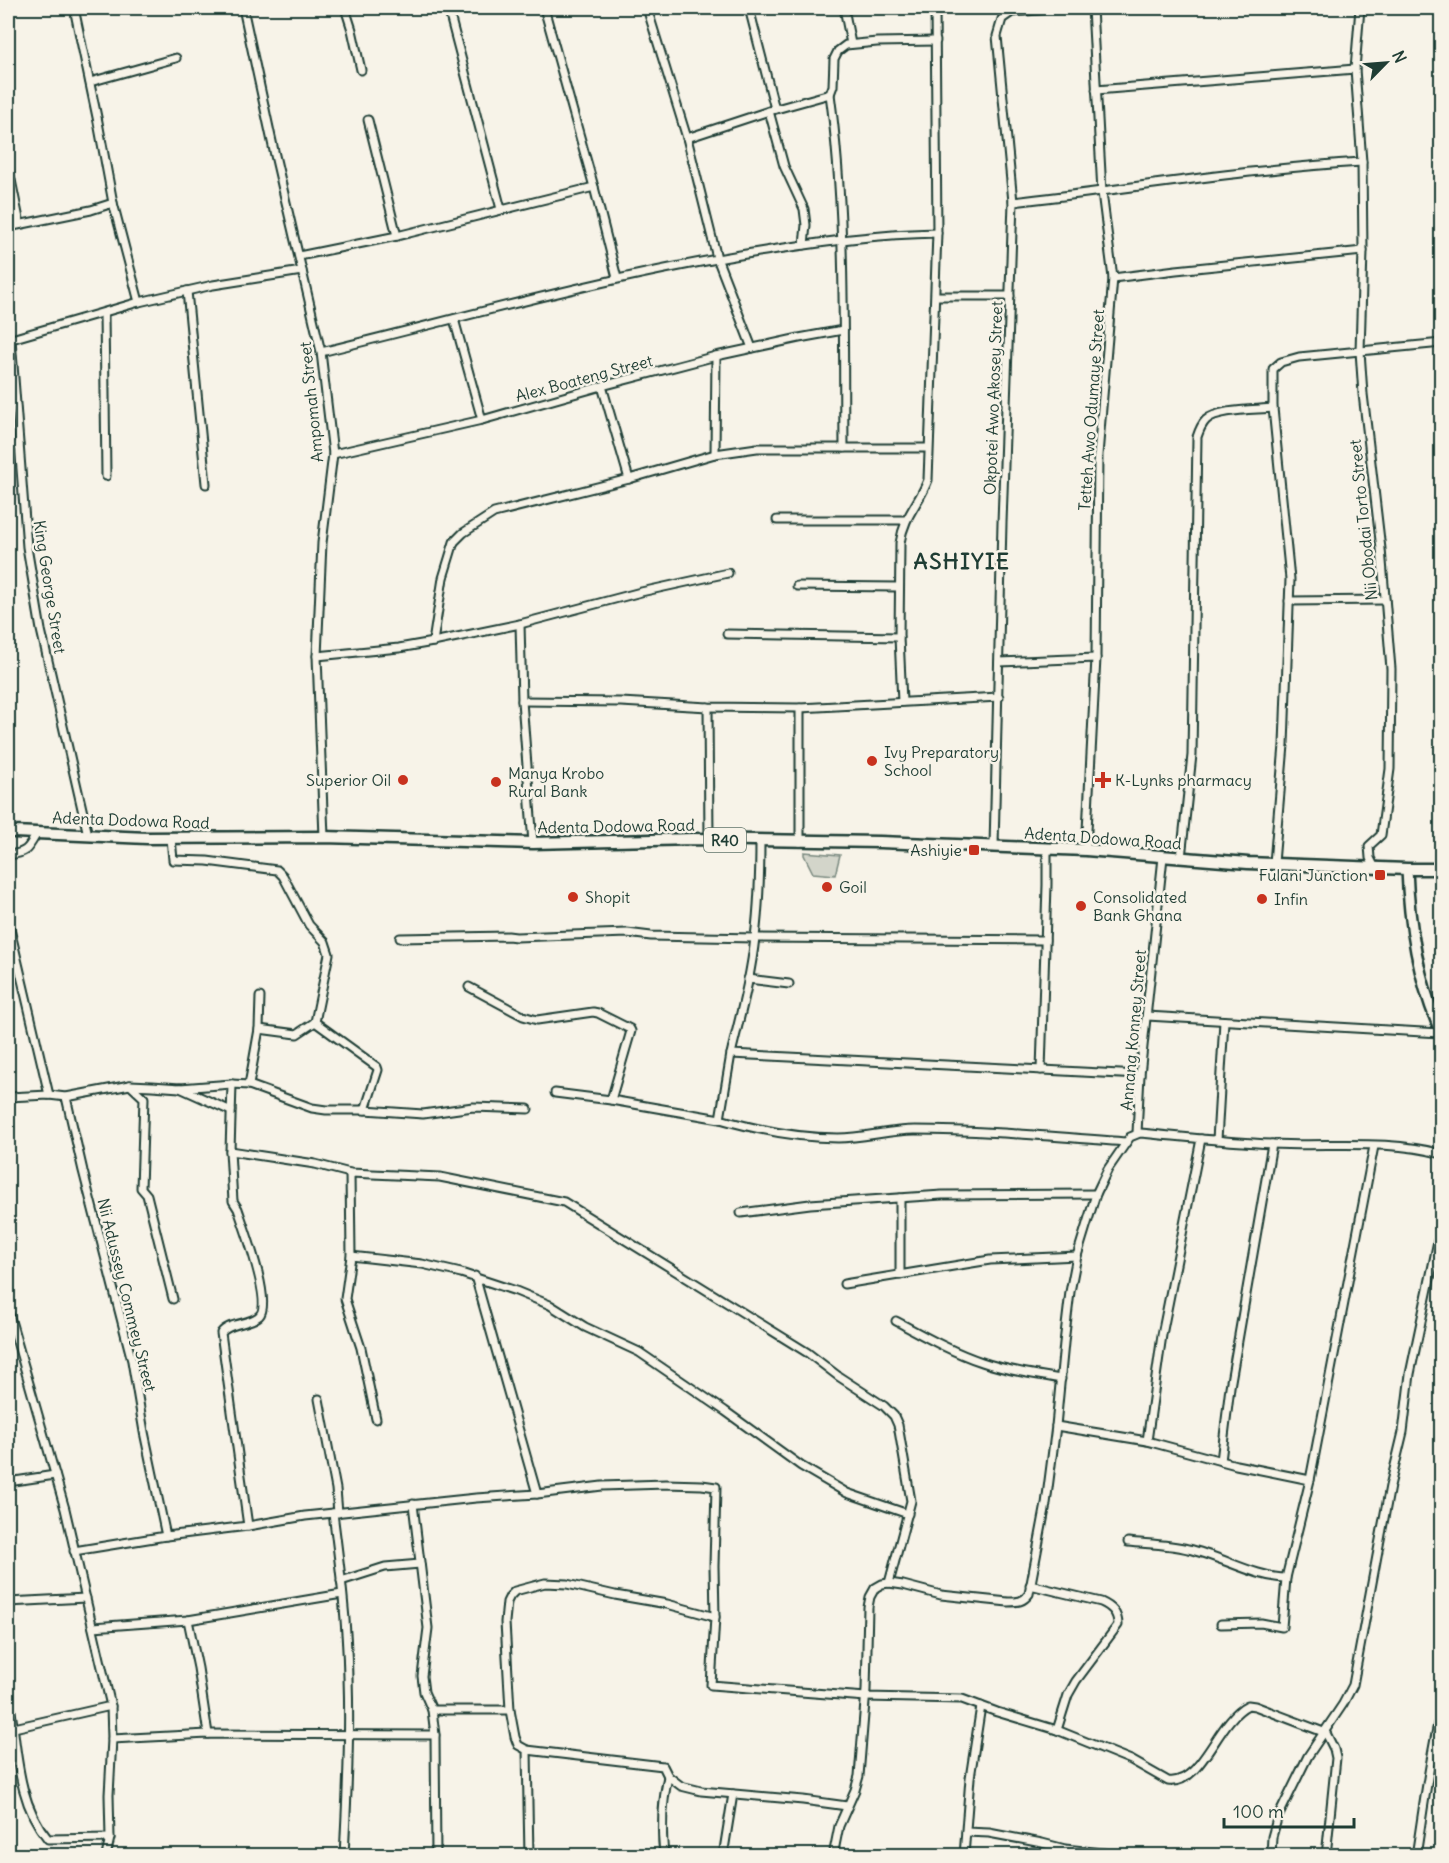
<svg xmlns="http://www.w3.org/2000/svg" width="1449" height="1863" font-family="Delius,sans-serif">
  <rect width="100%" height="100%" fill="#f7f3e8"/>
  <filter id="ink" filterUnits="userSpaceOnUse"><feTurbulence type="fractalNoise" baseFrequency=".0167" numOctaves="2"/><feDisplacementMap in="SourceGraphic" scale="12" xChannelSelector="R" yChannelSelector="G"/><feConvolveMatrix kernelMatrix="1 2 1 2 8 2 1 2 1" color-interpolation-filters="sRGB"/></filter>
  <g filter="url(#ink)">
    <polygon fill="#d3d5ca" stroke="#79897f" stroke-width="1.5" points="804,852 840,855 835,875 813,873 804,855"/>
    <g fill="none" stroke-linecap="round" stroke-linejoin="round">
      <defs>
        <g id="minor">
          <polyline points="74,8 98,122 113,203 139,302"/>
          <polyline points="243,8 274,151 321,352 333,454 322,543 317,656 324,837"/>
          <polyline points="345,8 352,30 361,70"/>
          <polyline points="448,8 501,209"/>
          <polyline points="544,8 594,187 617,278"/>
          <polyline points="647,8 687,138 717,258 752,348"/>
          <polyline points="749,8 775,109"/>
          <polyline points="844,8 851,44"/>
          <polyline points="1360,8 1355,69 1362,162 1363,251 1360,351 1363,394 1381,549 1391,669 1390,769 1381,835 1369,846 1370,858 1375,868"/>
          <polyline points="90,82 176,58"/>
          <polyline points="1096,90 1355,69"/>
          <polyline points="830,94 833,86 834,59 838,51 846,45 877,42 936,41"/>
          <polyline points="769,111 784,166 804,209 806,225 804,245"/>
          <polyline points="368,120 397,236"/>
          <path d="M687,138l82,-27 61,-17c16,117 13,236 14,354"/>
          <polyline points="8,165 20,224"/>
          <path d="M1013,202c116,-13 232,-33 349,-40"/>
          <polyline points="8,227 91,210 113,203"/>
          <polyline points="299,256 397,236 594,187"/>
          <polyline points="1113,278 1176,270 1363,251"/>
          <polyline points="187,291 206,484"/>
          <polyline points="936,296 1010,296"/>
          <polyline points="104,313 106,476"/>
          <polyline points="454,319 482,420"/>
          <polyline points="11,339 27,547 41,630 88,835"/>
          <polyline points="8,340 139,302 213,285 302,271"/>
          <path d="M321,352c148,-36 294,-78 444,-101 57,-9 114,-17 172,-18"/>
          <polyline points="602,386 629,479"/>
          <polyline points="8,447 19,445"/>
          <polyline points="333,454 482,420 602,386 716,356 799,338 843,330"/>
          <polyline points="715,454 716,356"/>
          <polyline points="777,520 905,520"/>
          <polyline points="797,586 899,587"/>
          <polyline points="1289,601 1385,600"/>
          <polyline points="520,624 522,701 533,843"/>
          <polyline points="727,634 899,637"/>
          <polyline points="433,642 443,578 454,542 463,533 494,513 629,479 715,454 757,448 928,448"/>
          <polyline points="317,656 399,648 433,642 520,624 641,592 728,573"/>
          <polyline points="999,662 1096,658"/>
          <polyline points="522,701 621,702 708,707 800,708 999,697"/>
          <path d="M902,702l-3,-65 1,-94c4,-28 19,-39 28,-63l9,-247 -2,-225"/>
          <polyline points="708,707 709,839"/>
          <polyline points="171,838 173,860 207,861 277,870 283,876 309,925 325,942 329,954 315,1022"/>
          <path d="M760,841c0,32 -1,64 -5,96 -4,40 -15,79 -24,117l409,21"/>
          <polyline points="800,842 800,708"/>
          <polyline points="994,846 1002,523 1013,202 997,36 1002,19 1012,12 1065,8"/>
          <polyline points="1086,850 1096,658 1098,455 1113,278 1102,192 1092,8"/>
          <path d="M8,855c19,-2 20,-6 29,-22"/>
          <path d="M1181,858l11,-103 5,-318c2,-6 4,-12 9,-17 11,-11 50,-10 67,-12"/>
          <polyline points="1274,863 1284,745 1290,579 1273,408 1273,369 1281,362 1299,357 1442,343"/>
          <polyline points="10,929 49,1095"/>
          <polyline points="400,938 508,936 516,937 627,933 651,936 755,938 1045,940"/>
          <polyline points="748,979 789,984"/>
          <polyline points="469,987 523,1016 537,1020 593,1012 598,1013 630,1029 631,1031 611,1100"/>
          <polyline points="1147,1016 1440,1033"/>
          <path d="M731,1054l-11,65c38,11 79,19 118,19 26,0 51,-8 77,-8 71,0 141,7 211,12"/>
          <polyline points="1041,1070 1047,885 1047,849"/>
          <path d="M232,1084l-2,67 3,50 5,8c6,18 35,95 21,107 -10,9 -30,6 -38,17l27,193"/>
          <polyline points="130,1085 144,1098 141,1188 147,1195 173,1299"/>
          <polyline points="249,1085 259,1029 260,997"/>
          <polyline points="180,1088 232,1084 249,1085 312,1108 326,1110 365,1110 378,1070 377,1067 315,1022 297,1034 259,1029"/>
          <polyline points="555,1093 611,1100 720,1119"/>
          <polyline points="8,1097 49,1095 66,1097 130,1085 152,1086 180,1088 231,1111"/>
          <polyline points="66,1097 83,1171 132,1361 144,1432 166,1536"/>
          <polyline points="365,1110 423,1114 473,1107 528,1109"/>
          <polyline points="1137,1133 1140,1075 1163,857"/>
          <polyline points="1217,1140 1224,1021"/>
          <polyline points="230,1151 315,1164 350,1173 440,1177 564,1202 808,1353 838,1376 884,1406 894,1416 898,1425 911,1501 889,1583"/>
          <polyline points="350,1173 351,1256 345,1299 361,1348 376,1419"/>
          <polyline points="900,1198 900,1275"/>
          <polyline points="741,1213 810,1204 942,1195 1096,1194"/>
          <polyline points="351,1256 422,1264 461,1273 516,1291 550,1305 585,1327 639,1352 725,1411 801,1466 847,1493 908,1514"/>
          <polyline points="475,1276 537,1494"/>
          <polyline points="844,1284 990,1260 1077,1256"/>
          <polyline points="8,1310 65,1509 111,1706 112,1739 109,1795 110,1838 106,1856"/>
          <path d="M896,1321c28,15 56,31 86,41 25,9 52,12 79,17"/>
          <polyline points="319,1399 336,1489 338,1513"/>
          <polyline points="1056,1426 1147,1441 1236,1465 1310,1480"/>
          <polyline points="1147,1441 1162,1335 1201,1139"/>
          <polyline points="1221,1461 1230,1387 1272,1144"/>
          <polyline points="8,1482 55,1475"/>
          <polyline points="413,1504 428,1628 422,1676 424,1692 432,1710"/>
          <path d="M333,1513c7,54 14,109 15,164 2,60 -1,119 -4,179"/>
          <path d="M1128,1542c20,2 41,2 60,7 33,7 66,28 98,29"/>
          <path d="M74,1551l92,-15 82,-10 57,-10 171,-18 61,-4 65,-8 64,-2 36,1 14,2 -2,79 1,51 -4,68 155,12 96,2 35,13 60,18 74,30 37,21c34,5 49,-61 80,-76l7,1 71,27 8,16 2,9 -10,98"/>
          <polyline points="341,1581 385,1567 420,1564"/>
          <path d="M1030,1585l71,17c11,5 17,11 17,23l-42,56 -8,14 -11,35"/>
          <polyline points="8,1602 86,1598"/>
          <polyline points="188,1620 198,1668 208,1734"/>
          <polyline points="1221,1624 1261,1623 1282,1627 1286,1578 1310,1480 1374,1146"/>
          <polyline points="93,1627 188,1620 342,1594"/>
          <path d="M8,1693c10,49 6,105 40,146l62,-1"/>
          <polyline points="14,1728 111,1706"/>
          <polyline points="112,1739 208,1734 435,1735"/>
          <polyline points="527,1750 663,1766 668,1776 681,1786 701,1791 803,1800 847,1806"/>
          <polyline points="966,1832 989,1833 1042,1843 1065,1849 1132,1856"/>
          <polyline points="436,1856 435,1735 432,1710 510,1710"/>
          <polyline points="529,1856 527,1750 518,1745 515,1737 510,1710 505,1622 507,1602 510,1596 515,1591 545,1583 567,1584 615,1595 667,1604 715,1617"/>
          <path d="M664,1856c-3,-28 -2,-53 4,-80"/>
          <polyline points="723,1856 733,1794"/>
          <path d="M833,1856l6,-30 16,-36 4,-14 7,-86 2,-83 2,-10 5,-9 7,-4 7,-1 14,2 38,10 67,7c10,0 15,0 21,-8l17,-90 10,-78 8,-83 6,-51 7,-36 19,-62 12,-25 22,-32 10,-4c44,4 88,9 132,11 56,3 115,-5 170,10"/>
          <polyline points="964,1856 970,1778 981,1706"/>
          <polyline points="1271,1856 1272,1837 1277,1819 1308,1756 1343,1704 1353,1685 1390,1486 1403,1432 1410,1374 1442,1222"/>
          <path d="M1416,1856c8,-51 14,-101 26,-150"/>
        </g>
        <path id="tertiary" d="M1407,869c2,57 11,113 35,166"/>
        <polyline id="primary" points="8,830 14,832 147,838 324,837 533,843 693,839 880,842 1086,850 1248,863 1407,869 1442,869"/>
      </defs>
      <use href="#minor" stroke="#1f3d34" stroke-width="11"/>
      <use href="#tertiary" stroke="#1f3d34" stroke-width="14"/>
      <use href="#primary" stroke="#1f3d34" stroke-width="15"/>
      <use href="#minor" stroke="#f7f3e8" stroke-width="7"/>
      <use href="#tertiary" stroke="#f7f3e8" stroke-width="9"/>
      <use href="#primary" stroke="#f7f3e8" stroke-width="10"/>
    </g>
  </g>
  <g fill="#c8321e" stroke="#f7f3e8" stroke-width="2">
    <circle cx="872" cy="761" r="6"/>
    <circle cx="403" cy="780" r="6"/>
    <path d="M1100 771h6v6h6v6h-6v6h-6v-6h-6v-6h6z"/>
    <circle cx="496" cy="782" r="6"/>
    <rect x="968" y="844" width="12" height="12" rx="3"/>
    <rect x="1374" y="869" width="12" height="12" rx="3"/>
    <circle cx="827" cy="887" r="6"/>
    <circle cx="573" cy="897" r="6"/>
    <circle cx="1262" cy="899" r="6"/>
    <circle cx="1081" cy="906" r="6"/>
  </g>
  <g text-anchor="middle" dominant-baseline="central" stroke-width="5" stroke-linejoin="round" paint-order="stroke">
    <rect fill="#f7f3e8" stroke="#60746a" stroke-width="1.5" x="704" y="828" width="42" height="24" rx="4.5"/>
    <g font-size="15" font-weight="bold" fill="#1f3d34">
      <text x="725" y="840">R40</text>
    </g>
    <g font-size="16" fill="#1f3d34" stroke="#f7f3e8">
      <text transform="translate(584 378) rotate(-15)">Alex Boateng Street</text>
      <text transform="translate(993 398) rotate(-88)">Okpotei Awo Akosey Street</text>
      <text transform="translate(311 402) rotate(-96)">Ampomah Street</text>
      <text transform="translate(1091 410) rotate(-86)">Tetteh Awo Odumaye Street</text>
      <text transform="translate(1363 520) rotate(-96)">Nii Obodai Torto Street</text>
      <text transform="translate(50 587) rotate(81)">King George Street</text>
      <text transform="translate(131 820) rotate(2)">Adenta Dodowa Road</text>
      <text transform="translate(616 826) rotate(-1)">Adenta Dodowa Road</text>
      <text transform="translate(1103 838) rotate(4)">Adenta Dodowa Road</text>
      <text transform="translate(1133 1030) rotate(-85)">Annang Konney Street</text>
      <text transform="translate(127 1295) rotate(76)">Nii Adussey Commey Street</text>
    </g>
    <g font-size="16" fill="#1f3d34" stroke="#f7f3e8" text-anchor="start">
      <text x="884" y="752">Ivy Preparatory<tspan x="884" dy="18">School</tspan></text>
      <text x="508" y="773">Manya Krobo<tspan x="508" dy="18">Rural Bank</tspan></text>
      <text x="391" y="780" text-anchor="end">Superior Oil</text>
      <text x="1115" y="780">K-Lynks pharmacy</text>
      <text x="962" y="850" text-anchor="end">Ashiyie</text>
      <text x="1368" y="875" text-anchor="end">Fulani Junction</text>
      <text x="839" y="887">Goil</text>
      <text x="585" y="897">Shopit</text>
      <text x="1093" y="897">Consolidated<tspan x="1093" dy="18">Bank Ghana</tspan></text>
      <text x="1274" y="899">Infin</text>
    </g>
    <g font-size="22" font-weight="bold" letter-spacing="1.5" fill="#1f3d34" stroke="#f7f3e8">
      <text x="962" y="561">ASHIYIE</text>
    </g>
  </g>
  <rect width="1449" height="1863" fill="none" stroke="#f7f3e8" stroke-width="30"/>
  <rect x="15" y="15" width="1419" height="1833" fill="none" stroke="#1f3d34" stroke-width="2" filter="url(#ink)"/>
  <g transform="translate(1386 63) rotate(65)" stroke="#f7f3e8" stroke-width="4.5" paint-order="stroke">
  <path d="M0-4.5L10 22L0 15L-10 22Z" fill="#1f3d34"/>
  <text y="-9" font-size="16" font-weight="bold" text-anchor="middle" fill="#1f3d34">N</text>
  </g>
  <path d="M1224 1818v9h130v-9" fill="none" stroke="#1f3d34" stroke-width="3"/>
  <text x="1233" y="1818" font-size="18" fill="#1f3d34" stroke="#f7f3e8" stroke-width="4.5" paint-order="stroke">100 m</text>
</svg>
